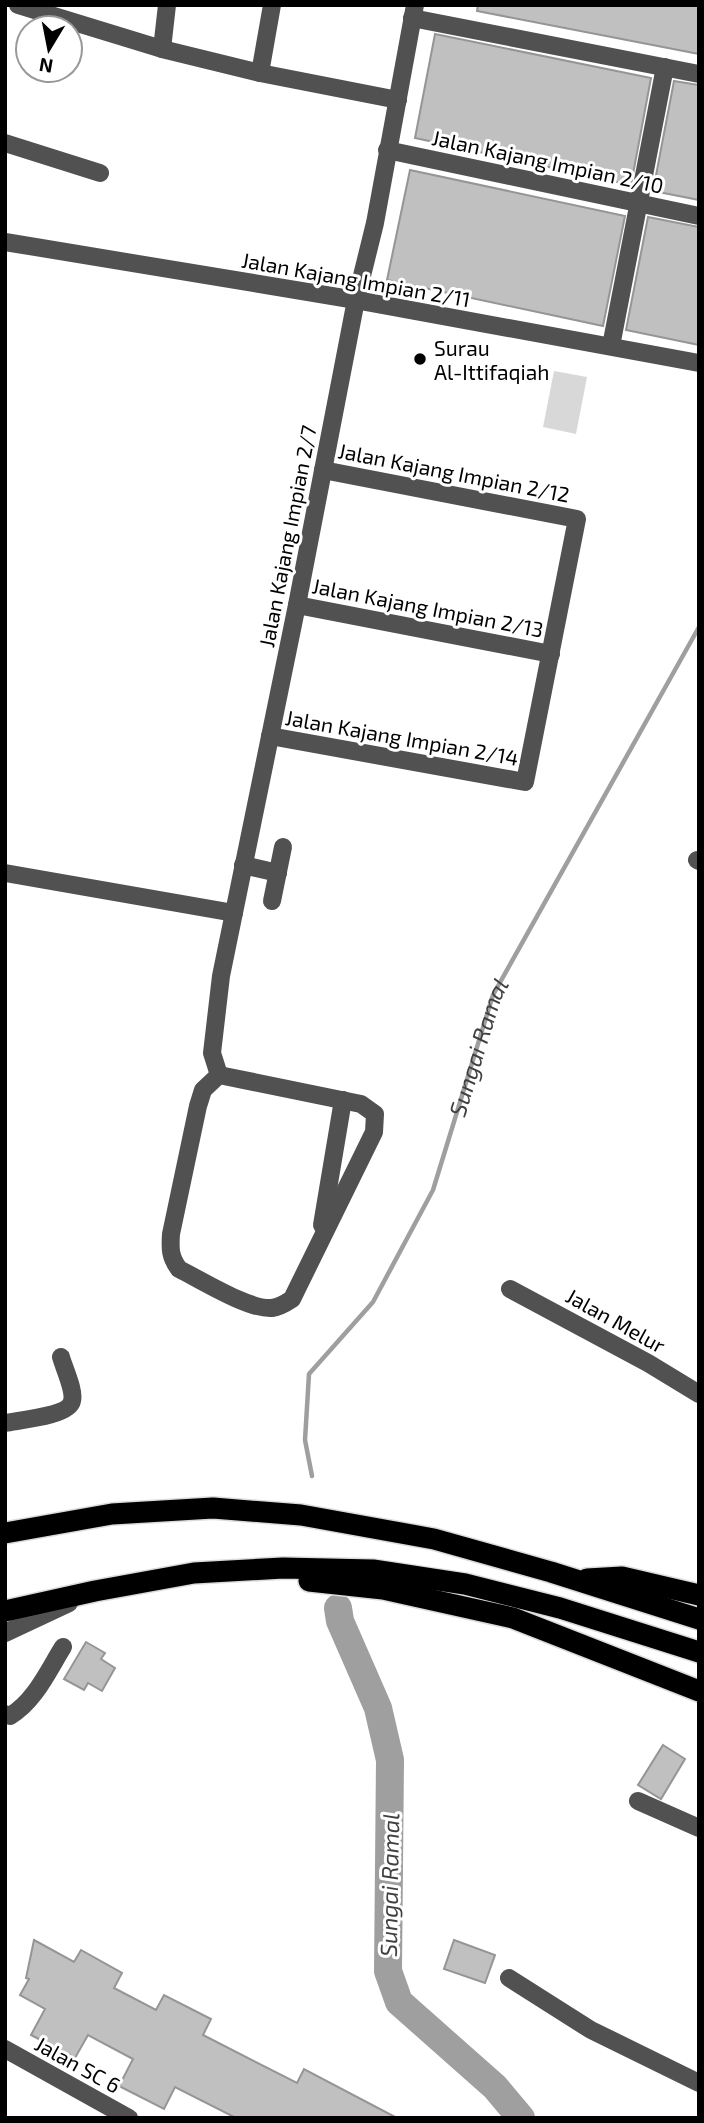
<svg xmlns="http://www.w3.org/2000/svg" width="704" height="2123" font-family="'Exo 2',sans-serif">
  <rect width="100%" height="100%" fill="#fff"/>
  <polygon fill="#d8d8d8" points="554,371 587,377 576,434 543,427"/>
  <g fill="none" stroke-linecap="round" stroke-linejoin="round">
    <path stroke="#9f9f9f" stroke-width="4.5" id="s1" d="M312,1476l-7,-36 4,-66 64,-72 60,-112 60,-195 206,-368"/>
    <polyline stroke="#9f9f9f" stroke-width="28" points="338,1608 340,1621 378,1708 390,1760 388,1971 399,2002 495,2087 521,2118"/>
  </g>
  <g fill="#c0c0c0" stroke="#959595" stroke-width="2">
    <polygon points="478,5 699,5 699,54 477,11"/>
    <polygon points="435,34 651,78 631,185 415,138"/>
    <polygon points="674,81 699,85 699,200 653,191"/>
    <polygon points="410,170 625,216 603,326 387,280"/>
    <polygon points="648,217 699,227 699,345 626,330"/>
    <polygon points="86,1642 105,1653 101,1659 115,1668 102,1691 88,1683 84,1690 64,1679"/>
    <polygon points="663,1745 685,1759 661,1799 638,1785"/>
    <polygon points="34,1940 74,1962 81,1950 122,1973 114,1988 156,2010 164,1995 211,2019 203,2035 297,2083 304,2069 397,2118 236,2118 175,2087 164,2109 119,2086 133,2059 88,2035 75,2058 31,2035 45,2009 20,1995 29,1979 26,1978"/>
    <polygon points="454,1940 495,1955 485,1983 444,1969"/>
  </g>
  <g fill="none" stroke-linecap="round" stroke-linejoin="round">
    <defs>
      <g id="highway">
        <polyline points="5,1533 112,1514 213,1508 301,1515 434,1539 551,1572 699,1619"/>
        <polyline points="587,1579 622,1577 699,1595"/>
        <polyline points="309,1581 383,1589 513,1618 699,1691"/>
        <polyline points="5,1611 95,1591 194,1573 283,1568 373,1570 465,1584 560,1608 699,1652"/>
      </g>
    </defs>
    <use href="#highway" stroke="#dbdbdb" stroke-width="24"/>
    <g stroke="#515151" stroke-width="18">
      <polyline points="18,5 162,49 260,73 398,100"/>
      <polyline points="412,18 699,74"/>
      <polyline points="162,49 167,5"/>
      <polyline points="260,73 272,5"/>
      <polyline points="5,143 100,173"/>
      <polyline points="387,150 699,216"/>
      <polyline points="5,242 356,300 699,363"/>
      <polyline points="611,346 665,67"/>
      <polyline points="297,605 551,654"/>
      <polyline points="270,736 525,782 577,519 323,470"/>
      <polyline points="697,860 699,861"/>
      <polyline points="243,865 278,873"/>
      <polyline points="5,873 234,913"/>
      <polyline points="272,901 283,847"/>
      <polyline points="219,1075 212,1053 221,976 297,605 356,300 375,223 415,5"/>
      <path d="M219,1075l142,29 14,10 -1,18 -82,167c-6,4 -12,8 -20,9 -23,2 -71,-28 -93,-39 -9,-12 -9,-20 -8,-35l27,-128 5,-16z"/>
      <polyline points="322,1225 343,1100"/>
      <polyline points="510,1289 648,1363 699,1394"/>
      <path d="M5,1423c14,-3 64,-7 67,-22 3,-10 -8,-33 -11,-44"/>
      <polyline points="5,1633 69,1603"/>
      <path d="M5,1714l5,2c25,-15 38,-45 53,-69"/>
      <polyline points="638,1801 699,1828"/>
      <polyline points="509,1978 591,2030 699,2083"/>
      <polyline points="5,2049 129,2118"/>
    </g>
    <use href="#highway" stroke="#000" stroke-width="21"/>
  </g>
  <circle fill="#000" stroke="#fff" stroke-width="2.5" cx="420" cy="359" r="7"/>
  <g text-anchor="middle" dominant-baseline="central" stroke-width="6" stroke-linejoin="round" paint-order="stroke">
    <g font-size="21" fill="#000" stroke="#fff">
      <text transform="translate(548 161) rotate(12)">Jalan Kajang Impian 2/10</text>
      <text transform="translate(356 279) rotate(10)">Jalan Kajang Impian 2/11</text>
      <text transform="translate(454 472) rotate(11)">Jalan Kajang Impian 2/12</text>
      <text transform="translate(287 536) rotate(-79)">Jalan Kajang Impian 2/7</text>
      <text transform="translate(428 607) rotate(11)">Jalan Kajang Impian 2/13</text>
      <text transform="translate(402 737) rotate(10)">Jalan Kajang Impian 2/14</text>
      <text transform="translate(616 1320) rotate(29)">Jalan Melur</text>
      <text transform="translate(78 2064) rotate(29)">Jalan SC 6</text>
    </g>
    <g font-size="21" fill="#000" stroke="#fff" text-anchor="start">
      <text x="434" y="347">Surau<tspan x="434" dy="24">Al-Ittifaqiah</tspan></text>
    </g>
    <g font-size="23" font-style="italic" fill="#404040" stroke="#fff">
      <text stroke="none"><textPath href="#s1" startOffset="476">Sungai Ramal</textPath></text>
      <text transform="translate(389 1885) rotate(-89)">Sungai Ramal</text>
    </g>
  </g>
  <rect width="704" height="2123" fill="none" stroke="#000000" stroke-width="14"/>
  <g transform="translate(49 49) rotate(190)"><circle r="33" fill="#ffffff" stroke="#999999" stroke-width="2"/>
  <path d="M0-5L12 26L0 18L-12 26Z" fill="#000000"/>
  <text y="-10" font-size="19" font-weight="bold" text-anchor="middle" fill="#000000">N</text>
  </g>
</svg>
